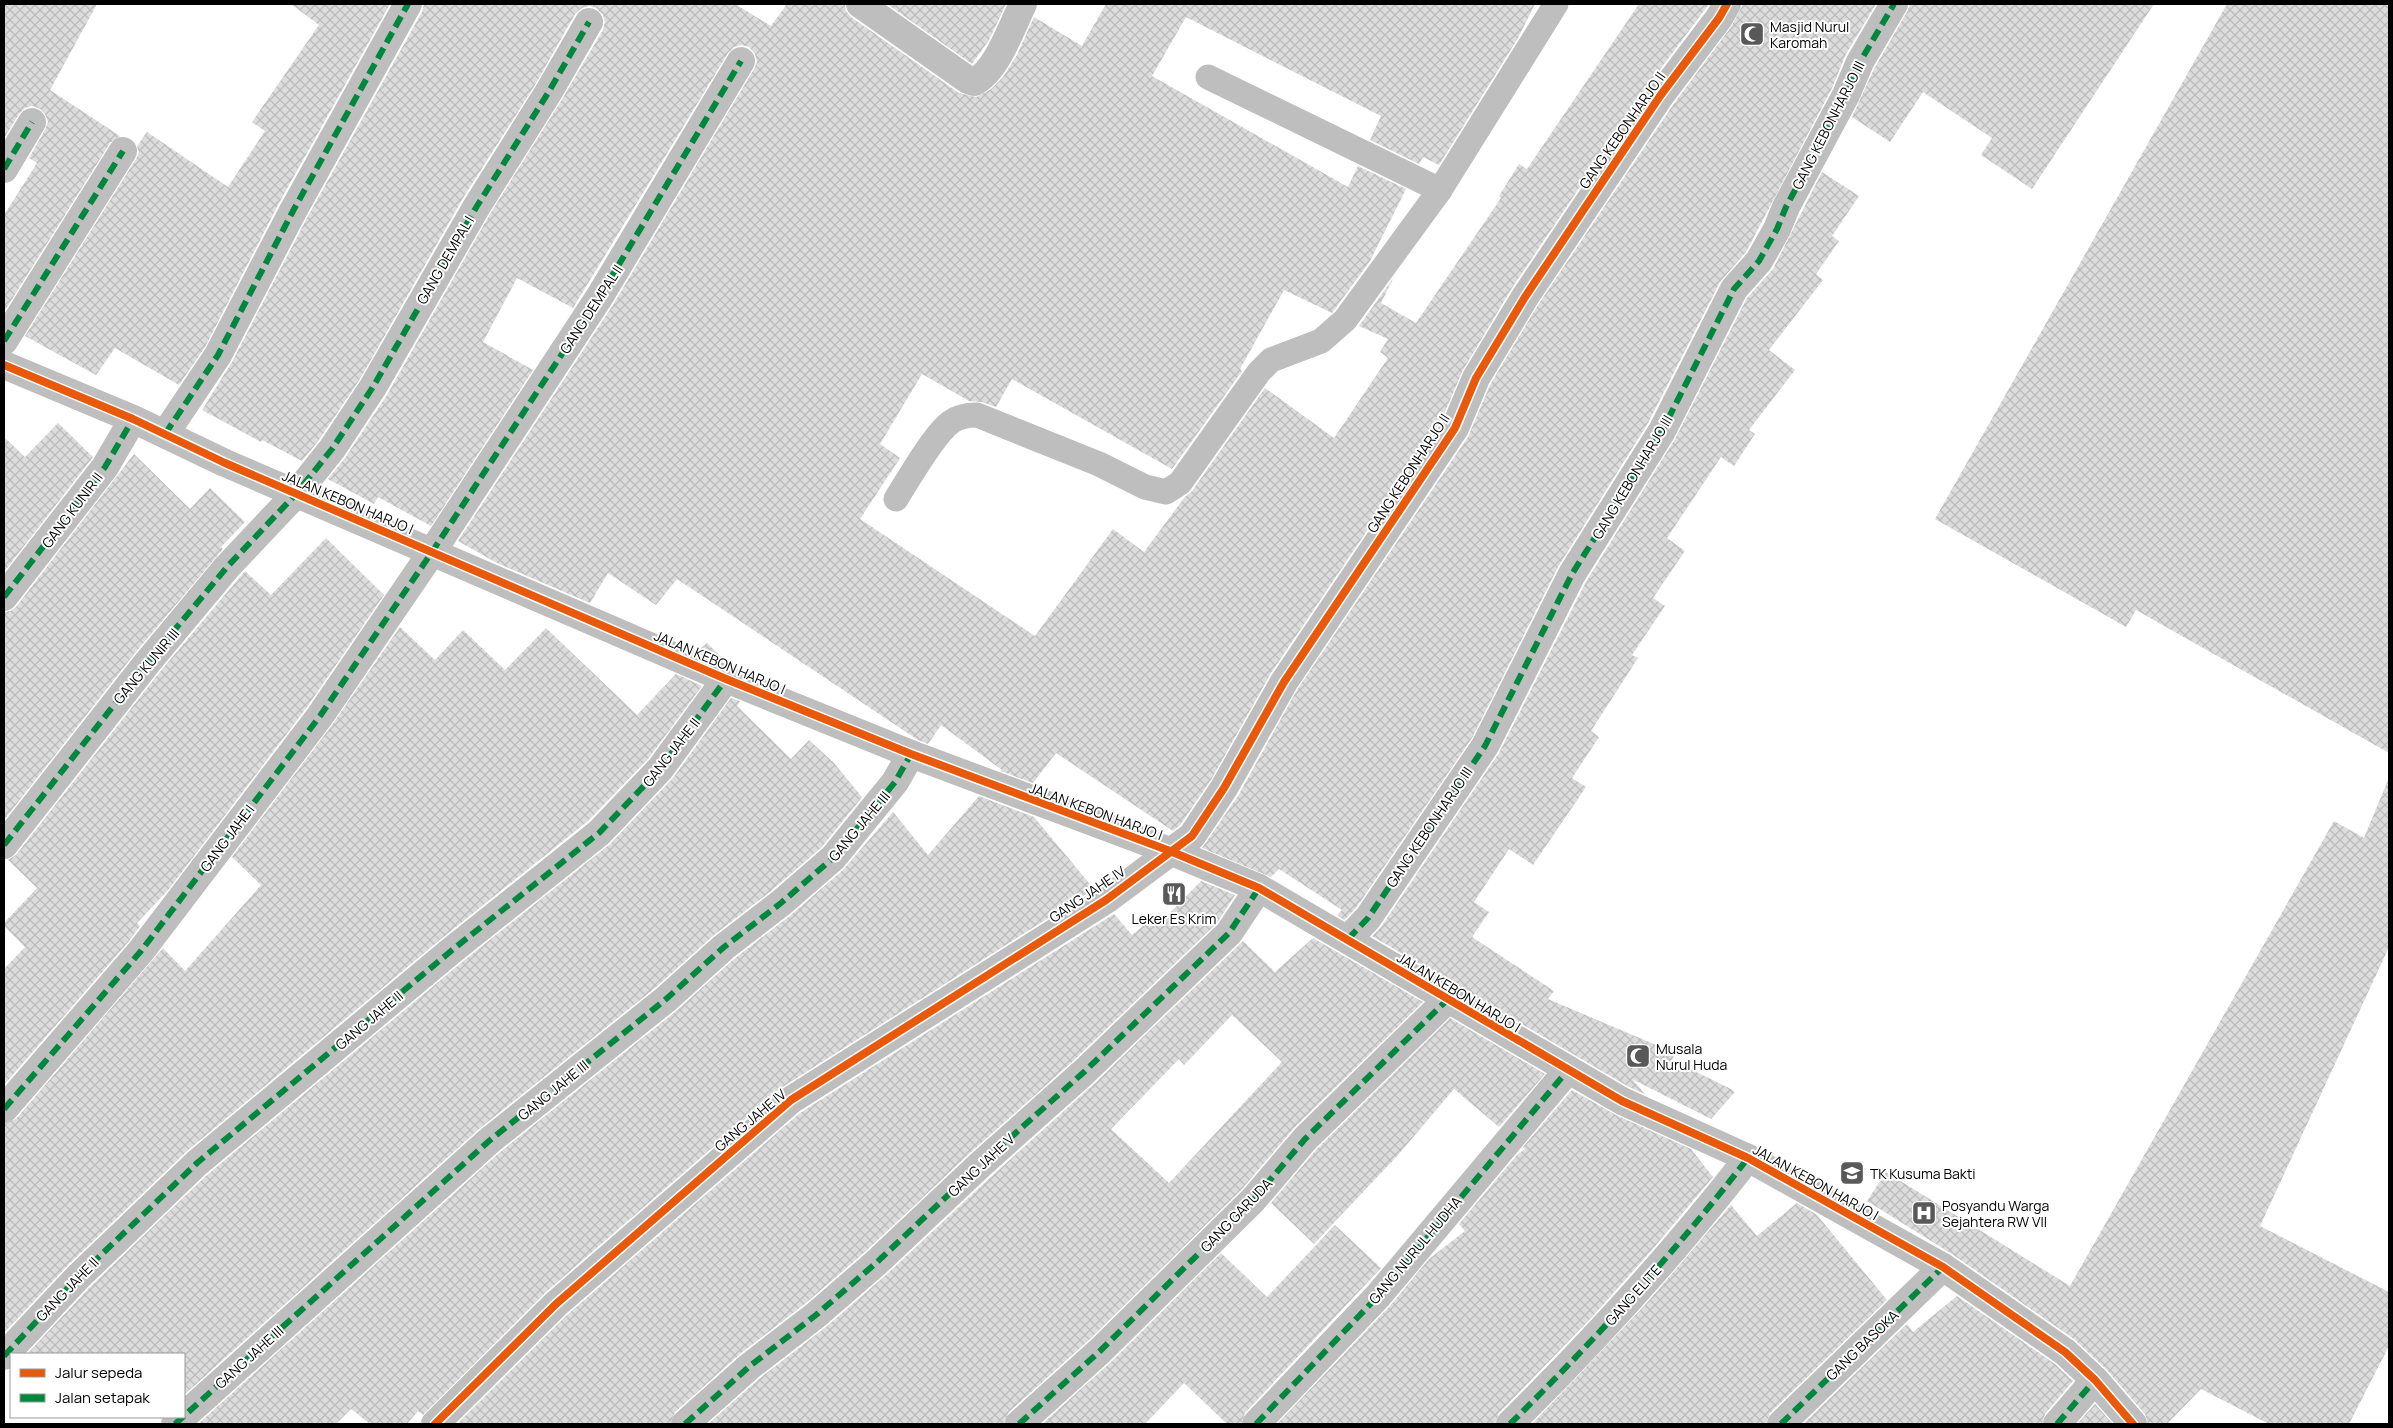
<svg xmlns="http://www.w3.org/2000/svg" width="2393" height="1428" font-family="Manrope,sans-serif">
  <defs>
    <pattern id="building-cross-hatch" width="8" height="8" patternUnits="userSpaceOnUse" patternTransform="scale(1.25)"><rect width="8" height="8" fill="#dcdcdc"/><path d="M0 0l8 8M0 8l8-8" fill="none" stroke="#bbb"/></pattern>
  </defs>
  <rect width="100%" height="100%" fill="#fff"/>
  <g fill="url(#building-cross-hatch)" fill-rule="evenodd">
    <polygon points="4,4 97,4 50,90 120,136 110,143 4,312 4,215 37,163 29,158 45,130 48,122 45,114 40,109 33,106 25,108 19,114 4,138"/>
    <polygon points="291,4 390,4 279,203 205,347 179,385 115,348 96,375 25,336 136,159 139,152 137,146 147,132 228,187 265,131 252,122 319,25"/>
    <polygon points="424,4 735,4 771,26 787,4 845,4 846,11 851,17 959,93 976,97 991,89 1003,77 1017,55 1034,17 1082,46 1106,4 1535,4 1518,38 1439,165 1423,157 1419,164 1370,140 1381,116 1186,17 1152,76 1348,187 1358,166 1406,189 1370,261 1332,313 1284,290 1240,369 1242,371 1172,469 1012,379 996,407 982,402 969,401 922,374 880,444 900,458 860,519 1035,636 1113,529 1144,552 1184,498 1192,491 1265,388 1334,438 1388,358 1380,352 1388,339 1359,326 1394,277 1381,303 1416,323 1501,198 1499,196 1519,164 1527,169 1639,4 1709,4 1647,87 1512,288 1463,370 1441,421 1271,673 1211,780 1180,825 1173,831 1056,753 1033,783 1001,771 1002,770 941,725 928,744 918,740 677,579 656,605 608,573 590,603 497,563 458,541 613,305 754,69 757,62 755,54 749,47 742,45 734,47 728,53 573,308 517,278 483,342 533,370 431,526 378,497 374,504 328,479 345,458 387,395 490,214 561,101 603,30 605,22 603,15 596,8 589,6 582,8 575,14 535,85 463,198 360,379 319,440 302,461 262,440 261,442 202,410 232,362 307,218 422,12"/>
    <polygon points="887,4 1006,4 989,40 972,64"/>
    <polygon points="1743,4 1876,4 1846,54 1832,88 1746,252 1720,282 1648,423 1558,567 1472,738 1356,908 1344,920 1337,915 1342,910 1279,869 1271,877 1202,848 1238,796 1297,690 1468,437 1490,385 1538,305 1673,105 1731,27"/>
    <polygon points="1910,4 2154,4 2032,189 1981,155 1992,138 1923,92 1890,142 1852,117 1874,69 1907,12"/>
    <polygon points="2227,4 2389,4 2389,753 2136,610 2126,627 1935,519"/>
    <polygon points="1822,172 1859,196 1832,236 1839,241 1816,274 1823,280 1769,350 1795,370 1749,430 1755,434 1734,466 1721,457 1667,538 1685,551 1653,598 1665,606 1632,655 1638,658 1591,731 1599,737 1572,778 1586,787 1533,865 1509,849 1474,902 1489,912 1472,937 1554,991 1548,999 1675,1053 1672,1060 1731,1089 1735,1092 1711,1119 1632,1079 1645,1094 1629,1087 1372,936 1381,927 1499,753 1586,582 1675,439 1747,298 1773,269"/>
    <polygon points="58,423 93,457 4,572 4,437 25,457"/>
    <polygon points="134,454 190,509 210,488 245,522 221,547 223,549 135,653 4,820 4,612 10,611 16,607"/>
    <polygon points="326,538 384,595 307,707 169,889 137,923 140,926 129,941 4,1085 4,969 25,947 4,926 4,923 37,888 8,860 16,855 159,673 245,571 271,595"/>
    <polygon points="400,627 435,660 463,630 505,670 546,628 637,715 676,674 702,686 648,759 588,821 441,939 187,1151 68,1265 4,1333 4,1124 16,1119 163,948 185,971 261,885 232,857 332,725"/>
    <polygon points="707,643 728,663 699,650"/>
    <polygon points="731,698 740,701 737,706 791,759 809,740 834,763 862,797 822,847 771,891 714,935 655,988 479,1129 184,1395 184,1354 27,1354 90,1287 207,1175 461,963 610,844 673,778"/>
    <polygon points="2388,780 2389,780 2389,947 2260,1226 2389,1292 2389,1346 2349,1424 2269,1424 2201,1389 2167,1424 2148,1424 2145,1414 2107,1370 2074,1339 1952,1254 1867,1201 1886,1172 2070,1286 2334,821 2364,838"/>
    <polygon points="979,796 1034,817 1094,889 781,1088 546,1292 423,1415 418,1411 407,1424 370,1424 351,1409 336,1424 198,1424 499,1153 675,1012 734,959 791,915 843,870 893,812 928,855"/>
    <polygon points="1201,881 1235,895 1217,923 1073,1061 970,1153 866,1251 806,1303 740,1354 675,1412 670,1424 461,1424 459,1422 567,1315 800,1113 1114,914 1132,935 1159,913 1164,919"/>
    <path d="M1313,938l110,64 -129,126 -52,61 -153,151 -80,72 -5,12h-296l52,-46 66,-51 60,-52 106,-99 103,-93 148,-142 32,31zM1232,1015l50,47 -113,121 -58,-54 68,-70 5,6z"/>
    <polygon points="1450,1018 1545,1074 1499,1127 1454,1089 1398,1155 1314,1244 1271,1203 1316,1150"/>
    <polygon points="1572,1090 1616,1115 1691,1149 1713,1177 1651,1251 1592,1317 1499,1413 1495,1424 1277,1424 1389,1307 1429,1259 1465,1231 1459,1224 1517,1155 1525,1149 1523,1147"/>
    <polygon points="1797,1203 1817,1215 1887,1300 1770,1413 1766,1424 1532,1424 1645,1305 1731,1205 1757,1236"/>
    <polygon points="1335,1225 1381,1268 1245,1413 1241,1424 1227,1424 1184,1383 1145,1424 1042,1424 1111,1362 1221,1253 1267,1297"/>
    <polygon points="1957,1296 2055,1364 2073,1381 2045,1414 2042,1424 1803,1424 1907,1324 1913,1332"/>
    <polygon points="2095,1404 2113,1424 2077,1424"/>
  </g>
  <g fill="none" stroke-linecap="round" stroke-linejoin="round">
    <g stroke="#bebebe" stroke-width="25">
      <polyline points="1208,77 1440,190"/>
      <path d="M896,499c12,-19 38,-65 55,-77 8,-6 16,-7 26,-7l122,49 46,23 21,5 14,-9 79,-111 12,-12 50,-19 24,-21 95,-130 116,-186"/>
    </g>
    <g stroke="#bebebe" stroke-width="28">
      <path d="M860,4l108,76 6,2c23,-11 38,-56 49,-78"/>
      <polyline points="4,169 32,122"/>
      <polyline points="4,341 123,151"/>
      <polyline points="4,365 133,419 225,463 726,679 911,754 1170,851 1259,888 1622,1101 1748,1158 1943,1267 2065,1352 2095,1380 2133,1424"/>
      <polyline points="165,434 218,355 293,211 408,4"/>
      <polyline points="4,597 105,467 133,419"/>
      <polyline points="4,845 147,663 227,567 296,494 332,449 373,387 477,206 548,93 589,22"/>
      <polyline points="1348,939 1368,918 1485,746 1572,574 1662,431 1734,289 1759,261 1777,229 1786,207 1846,95 1860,62 1894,4"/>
      <polyline points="4,1109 141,951 320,716 432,552 600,296 741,61"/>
      <polyline points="4,1356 79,1276 197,1163 451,951 599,833 660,769 726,679"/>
      <polyline points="175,1424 489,1141 665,1000 724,947 781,903 833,858 895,782 911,754"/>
      <polyline points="435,1424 556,1304 791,1100 1106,900 1192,836 1224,788 1284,682 1455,428 1476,378 1525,297 1660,96 1719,18 1727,4"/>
      <polyline points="685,1424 750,1366 816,1315 876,1263 981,1164 1084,1072 1229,933 1259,888"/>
      <polyline points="1019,1424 1100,1351 1253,1200 1305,1139 1447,1000"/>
      <polyline points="1256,1424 1378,1296 1568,1070"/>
      <path d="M1510,1424c85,-84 165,-172 238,-266"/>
      <polyline points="1781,1424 1943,1267"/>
      <polyline points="2057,1424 2095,1380"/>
    </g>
    <g stroke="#00873e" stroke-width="6" stroke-dasharray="12 6" stroke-linecap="butt">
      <polyline points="4,169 32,122"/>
      <polyline points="4,341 123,151"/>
      <polyline points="165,434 218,355 293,211 408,4"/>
      <polyline points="4,597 105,467 133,419"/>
      <polyline points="4,845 147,663 227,567 296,494 332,449 373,387 477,206 548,93 589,22"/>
      <polyline points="1348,939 1368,918 1485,746 1572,574 1662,431 1734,289 1759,261 1777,229 1786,207 1846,95 1860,62 1894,4"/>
      <polyline points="4,1109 141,951 320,716 432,552 600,296 741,61"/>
      <polyline points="4,1356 79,1276 197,1163 451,951 599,833 660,769 726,679"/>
      <polyline points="175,1424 489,1141 665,1000 724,947 781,903 833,858 895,782 911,754"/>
      <polyline points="685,1424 750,1366 816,1315 876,1263 981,1164 1084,1072 1229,933 1259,888"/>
      <polyline points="1019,1424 1100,1351 1253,1200 1305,1139 1447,1000"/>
      <polyline points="1256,1424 1378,1296 1568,1070"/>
      <path d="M1510,1424c85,-84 165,-172 238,-266"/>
      <polyline points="1781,1424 1943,1267"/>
      <polyline points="2057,1424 2095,1380"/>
    </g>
    <defs>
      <g id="cycleway">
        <polyline points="4,365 133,419 225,463 726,679 911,754 1170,851 1259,888 1622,1101 1748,1158 1943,1267 2065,1352 2095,1380 2133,1424"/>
        <polyline points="435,1424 556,1304 791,1100 1106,900 1192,836 1224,788 1284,682 1455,428 1476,378 1525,297 1660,96 1719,18 1727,4"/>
      </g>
    </defs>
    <use href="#cycleway" stroke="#fff" stroke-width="11"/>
    <use href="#cycleway" stroke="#e8590c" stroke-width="8"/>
  </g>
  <defs>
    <symbol id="mosque-square" viewBox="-11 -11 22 22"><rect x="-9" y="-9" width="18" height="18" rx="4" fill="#595959" stroke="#fff"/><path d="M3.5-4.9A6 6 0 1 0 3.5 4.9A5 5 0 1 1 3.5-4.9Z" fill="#fff"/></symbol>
    <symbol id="restaurant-square" viewBox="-11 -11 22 22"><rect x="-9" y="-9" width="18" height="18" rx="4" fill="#595959" stroke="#fff"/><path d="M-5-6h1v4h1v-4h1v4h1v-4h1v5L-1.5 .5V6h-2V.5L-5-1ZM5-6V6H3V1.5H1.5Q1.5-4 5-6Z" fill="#fff"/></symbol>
    <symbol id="school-square" viewBox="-11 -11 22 22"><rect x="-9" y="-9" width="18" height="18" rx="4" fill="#595959" stroke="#fff"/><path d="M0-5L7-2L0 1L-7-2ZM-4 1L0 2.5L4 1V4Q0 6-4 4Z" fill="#fff"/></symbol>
    <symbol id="hospital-square" viewBox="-11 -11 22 22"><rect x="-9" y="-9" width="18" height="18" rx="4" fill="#595959" stroke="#fff"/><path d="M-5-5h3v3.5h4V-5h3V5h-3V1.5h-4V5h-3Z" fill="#fff"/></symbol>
  </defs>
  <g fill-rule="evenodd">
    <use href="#mosque-square" x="1738" y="20" width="28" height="28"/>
    <use href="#restaurant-square" x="1160" y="880" width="28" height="28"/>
    <use href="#mosque-square" x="1624" y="1042" width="28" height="28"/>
    <use href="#school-square" x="1838" y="1159" width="28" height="28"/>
    <use href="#hospital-square" x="1910" y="1199" width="28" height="28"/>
  </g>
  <g text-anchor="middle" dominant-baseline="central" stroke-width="4" stroke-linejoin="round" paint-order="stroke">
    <g font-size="14" fill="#000" stroke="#fff" text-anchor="start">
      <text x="1770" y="26">Masjid Nurul<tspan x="1770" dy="16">Karomah</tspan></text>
      <text x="1174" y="918" text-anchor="middle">Leker Es Krim</text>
      <text x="1656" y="1048">Musala<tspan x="1656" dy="16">Nurul Huda</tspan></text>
      <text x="1870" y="1173">TK Kusuma Bakti</text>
      <text x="1942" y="1205">Posyandu Warga<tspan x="1942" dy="16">Sejahtera RW VII</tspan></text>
    </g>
    <g font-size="14" fill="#000" stroke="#fff">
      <text transform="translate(1828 125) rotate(-63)">GANG KEBONHARJO III</text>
      <text transform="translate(1622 130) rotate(-55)">GANG KEBONHARJO II</text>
      <text transform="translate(445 260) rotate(-60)">GANG DEMPAL I</text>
      <text transform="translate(591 309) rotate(-57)">GANG DEMPAL II</text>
      <text transform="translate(1408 473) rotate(-57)">GANG KEBONHARJO II</text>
      <text transform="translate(1632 477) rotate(-59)">GANG KEBONHARJO III</text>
      <text transform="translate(348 502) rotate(23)">JALAN KEBON HARJO I</text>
      <text transform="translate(72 510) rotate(-53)">GANG KUNIR II</text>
      <text transform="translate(720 662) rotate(23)">JALAN KEBON HARJO I</text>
      <text transform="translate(146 666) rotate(-50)">GANG KUNIR III</text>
      <text transform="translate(671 752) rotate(-52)">GANG JAHE II</text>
      <text transform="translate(1096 811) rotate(20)">JALAN KEBON HARJO I</text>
      <text transform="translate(859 826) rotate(-50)">GANG JAHE III</text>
      <text transform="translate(1429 827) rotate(-56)">GANG KEBONHARJO III</text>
      <text transform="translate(227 838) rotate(-53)">GANG JAHE I</text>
      <text transform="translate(1087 894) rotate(-34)">GANG JAHE IV</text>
      <text transform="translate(1459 992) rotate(31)">JALAN KEBON HARJO I</text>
      <text transform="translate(369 1020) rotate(-40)">GANG JAHE II</text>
      <text transform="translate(553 1090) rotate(-39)">GANG JAHE III</text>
      <text transform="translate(750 1120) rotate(-40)">GANG JAHE IV</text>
      <text transform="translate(981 1165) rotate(-43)">GANG JAHE V</text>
      <text transform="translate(1816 1182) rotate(29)">JALAN KEBON HARJO I</text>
      <text transform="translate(1236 1215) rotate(-46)">GANG GARUDA</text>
      <text transform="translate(1415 1250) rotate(-50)">GANG NURUL HUDHA</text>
      <text transform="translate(67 1289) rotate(-46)">GANG JAHE II</text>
      <text transform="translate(1633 1295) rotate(-48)">GANG ELITE</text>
      <text transform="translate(1862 1345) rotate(-44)">GANG BASOKA</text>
      <text transform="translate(249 1357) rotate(-42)">GANG JAHE III</text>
    </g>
  </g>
  <rect width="2393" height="1428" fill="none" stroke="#000000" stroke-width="10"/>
  <rect x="10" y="1353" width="175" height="65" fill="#ffffff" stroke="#999999"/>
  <rect x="20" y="1369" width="25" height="8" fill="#e8590c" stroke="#999999"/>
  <text x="55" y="1378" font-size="15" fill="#000000">Jalur sepeda</text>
  <rect x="20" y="1394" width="25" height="8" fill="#00873e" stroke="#999999"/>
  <text x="55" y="1403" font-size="15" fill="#000000">Jalan setapak</text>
</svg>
